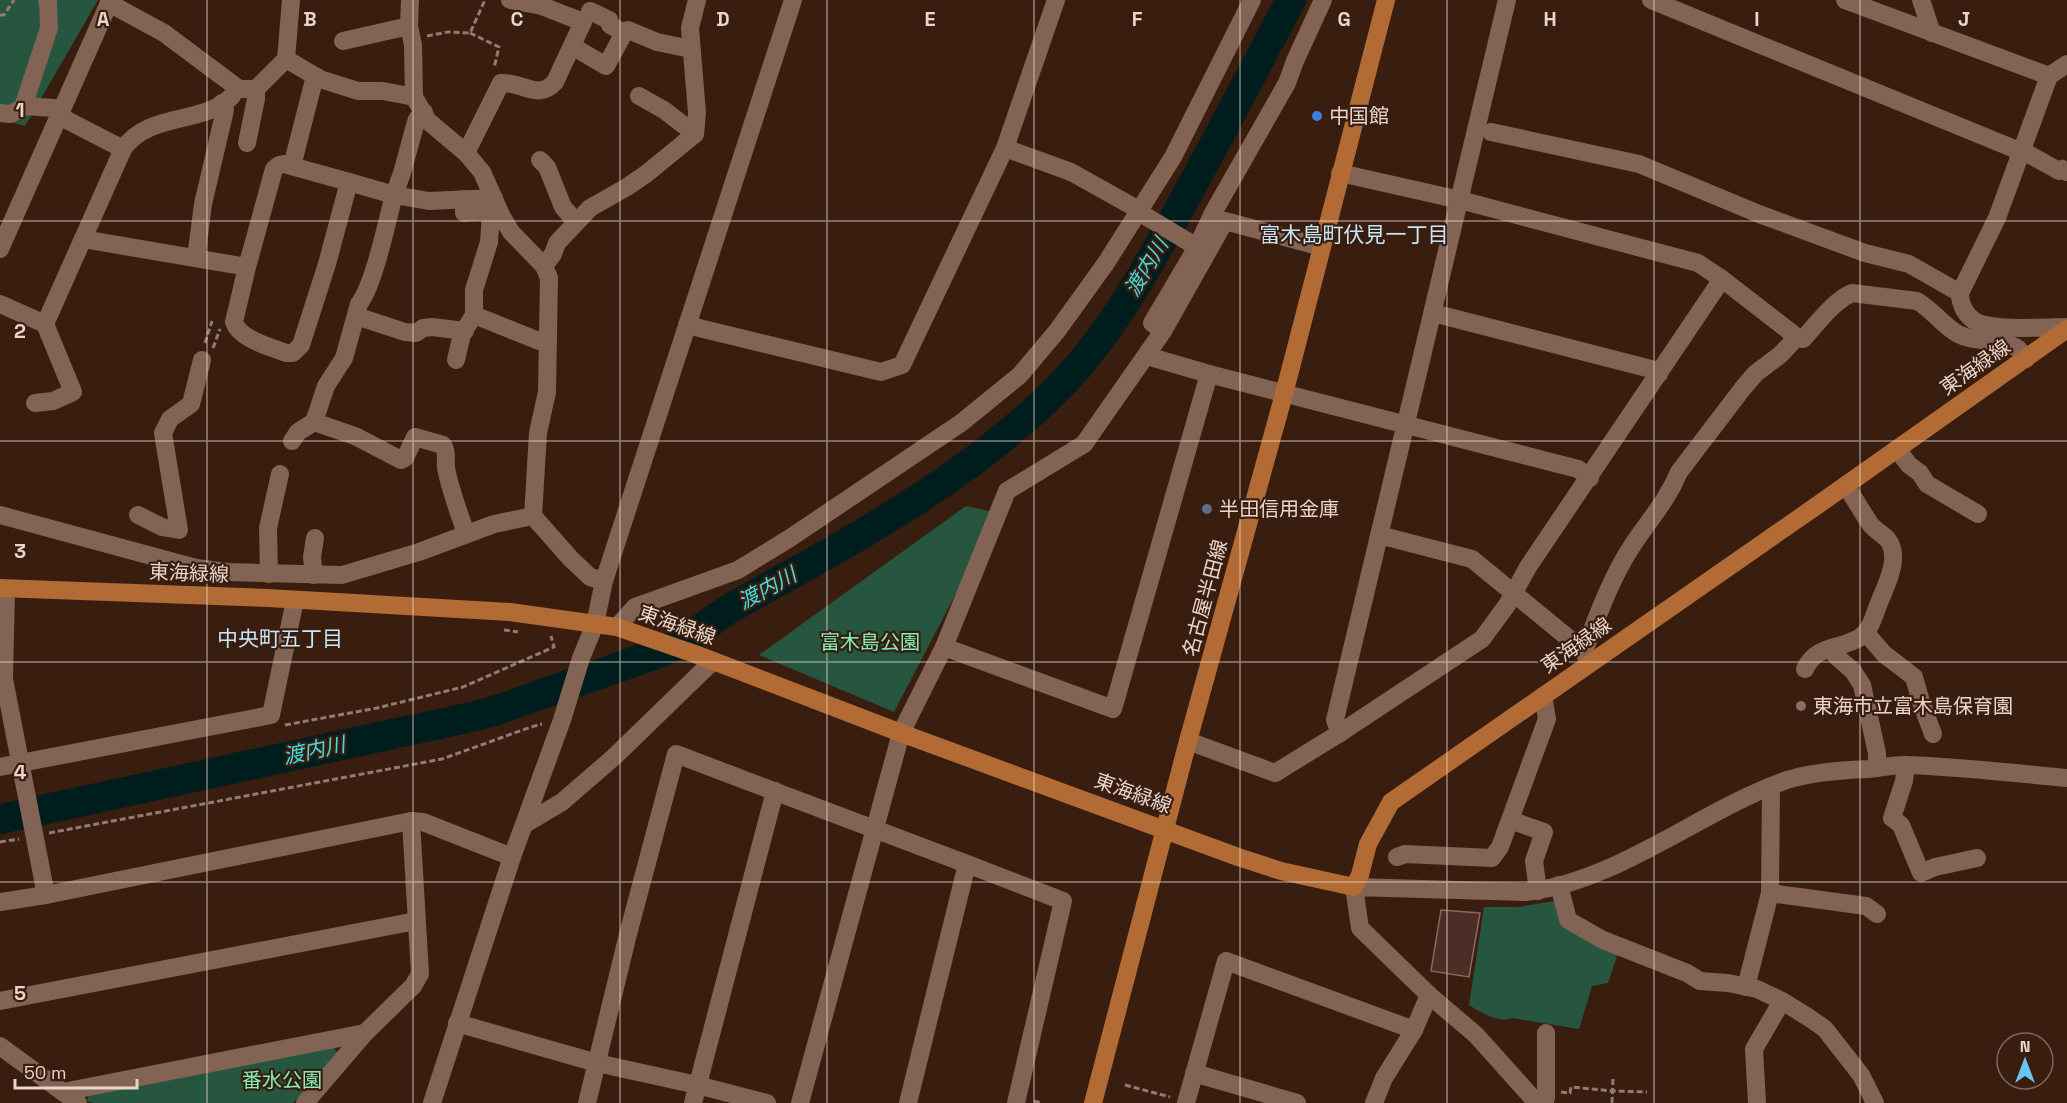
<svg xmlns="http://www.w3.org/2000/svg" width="2067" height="1103" font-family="'Space Grotesk','Noto Sans JP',sans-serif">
  <rect width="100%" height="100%" fill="#391e10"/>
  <g fill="#26563f">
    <polygon points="0,0 98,0 25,126 0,119"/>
    <polygon points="966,506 998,513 894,712 759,655"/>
    <path d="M1554,901l64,52 -10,30 -16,3 -13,43 -67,-11c-13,6 -32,-6 -43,-13l15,-98h34z"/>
    <polygon points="334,1047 338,1055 293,1103 94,1103 87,1101 89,1093"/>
  </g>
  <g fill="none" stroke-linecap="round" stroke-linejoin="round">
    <path stroke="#001d1e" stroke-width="30" d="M0,819l467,-101 27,-7 165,-58c8,-4 17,-7 25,-12 18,-11 32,-25 50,-35 116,-64 253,-137 342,-237 46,-53 80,-117 113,-178 35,-64 68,-127 102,-191"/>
  </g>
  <polygon fill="#4d2e27" stroke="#8b675f" stroke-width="1.5" points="1441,910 1480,913 1469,977 1431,971"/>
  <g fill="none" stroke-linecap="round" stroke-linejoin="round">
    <g stroke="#927b6f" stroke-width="3" stroke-dasharray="6 3" stroke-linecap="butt">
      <polyline points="0,15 4,15 14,0"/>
      <polyline points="470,33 499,47 494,68"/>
      <polyline points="427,36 448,32 470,33 485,0"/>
      <polyline points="205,343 212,321"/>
      <polyline points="213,348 220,329"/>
      <polyline points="504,630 518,632"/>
      <polyline points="285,725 377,708 463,687 554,647 551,636"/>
      <polyline points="49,833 442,759 531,727 542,724"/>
      <polyline points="0,842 19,839"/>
      <polyline points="1125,1085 1170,1097"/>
      <polyline points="1561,1092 1570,1093 1571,1087 1613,1091 1647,1092"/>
      <polyline points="1034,1101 1042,1103"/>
      <polyline points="1612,1103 1613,1079"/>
    </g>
    <g stroke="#836353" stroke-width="18">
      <polyline points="110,0 109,3 164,33 239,89 256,89 286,59 320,79 358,91 383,91 414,97"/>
      <polyline points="410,0 409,26 413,45 414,97 428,121 466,153 482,172 501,215 511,232 544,266 549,278 547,392 538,433 533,516 570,558 590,577 604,581"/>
      <polyline points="1651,0 2022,152"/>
      <polyline points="1845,0 2049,76"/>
      <polyline points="1921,0 1932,33"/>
      <polyline points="590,11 609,20 610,25 624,33"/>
      <polyline points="343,41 409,26"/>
      <polyline points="572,46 606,66 624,33 628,30 657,42 691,49"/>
      <polyline points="286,59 291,0"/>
      <polyline points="639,96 664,110 695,134"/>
      <polyline points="24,106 54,108 62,110"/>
      <polyline points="0,113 11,114 23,107 49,28 48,2 47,0"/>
      <polyline points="1491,132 1639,164 1759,214 1865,253 1909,264 1960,293 1997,218 2049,76 2067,64"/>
      <polyline points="247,143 256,99 256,89"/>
      <polyline points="1005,148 1071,172 1139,210 1147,217 1197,247"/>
      <path d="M123,149c26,-38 82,-24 109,-53"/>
      <polyline points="2023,151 2059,171 2062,169 2067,172"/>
      <path d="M466,153l35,-70c23,-1 37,18 54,-1l28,-60 -41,-16 -32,-6"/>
      <polyline points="540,160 547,167 563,207 576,222"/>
      <polyline points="292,166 313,84 317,77"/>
      <polyline points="1340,173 1460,200 1698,263 1722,279 1797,337"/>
      <polyline points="349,182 394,195 402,173 414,129 417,119 424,112"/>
      <path d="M83,239l164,28 -13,55c5,17 37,25 52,31h7l8,-8 26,-81 22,-82 -65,-18 -5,1 -5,4 -27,98"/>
      <polyline points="0,249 109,3"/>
      <polyline points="196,258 203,204 225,110 222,103"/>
      <polyline points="544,266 553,254 557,243 590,208 627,187 646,174 695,134 697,113 690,28 697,0"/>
      <path d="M1960,293c0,12 6,24 18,30 21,8 66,4 89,4"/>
      <polyline points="0,304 45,324 73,392 53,401 35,403"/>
      <polyline points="1433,313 1651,369 1659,374"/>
      <polyline points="474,315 539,341 548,341"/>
      <polyline points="356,316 405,332 416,333 423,328 432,327 465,331"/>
      <polyline points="45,324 123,149 59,116"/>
      <polyline points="687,325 881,372 902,365 1005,148 1056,0"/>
      <polyline points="1163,331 1152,323 1197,247 1213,213 1287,83 1295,61 1323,0"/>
      <polyline points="1147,356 1209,374 1578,469 1590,478"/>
      <polyline points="456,360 462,334 474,315 474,290 489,242 491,215 488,211 464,213 464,199"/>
      <path d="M314,422l12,-36 18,-28 15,-54c15,-19 28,-83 35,-109l35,6 65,-3"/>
      <path d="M292,441l6,-9 16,-10 41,14 46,24 4,-2 10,-21 28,8c5,8 2,14 3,23 4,22 13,44 20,66"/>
      <polyline points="1897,449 1909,465 1920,473 1927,484 1978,514"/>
      <polyline points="0,515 196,568 228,572 342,575 419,552 494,524 533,516"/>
      <polyline points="138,515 162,527 179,530 163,433 170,419 191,404 202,360"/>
      <polyline points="1379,535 1472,559 1584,651 1587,659"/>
      <polyline points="269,574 268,528 280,474"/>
      <polyline points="314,575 312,557 315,538"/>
      <polyline points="6,589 4,679 46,895"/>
      <polyline points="617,627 635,607 738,570 790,538 961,423 1020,375 1057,331 1106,263 1173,157 1252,0"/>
      <polyline points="1866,633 1884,654 1914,677 1921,702 1933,734"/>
      <polyline points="944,647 1113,709 1209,374"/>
      <polyline points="1833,648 1836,656 1853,671 1862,685 1877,753 1877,768"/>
      <path d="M1584,651c14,-36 27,-73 48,-105 17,-26 35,-45 47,-74l64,-84 13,-15 24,-18 17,-18 6,2c15,-16 29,-37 49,-46l65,8c16,9 26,25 41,33 18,10 41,3 59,14 3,2 6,7 9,11"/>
      <path d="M1805,669c12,-25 34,-19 54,-31 12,-7 15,-23 20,-35 7,-18 22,-45 9,-63 -5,-6 -12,-9 -17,-15 -9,-13 -17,-27 -25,-40"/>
      <polyline points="1340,733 1335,720 1507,0"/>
      <polyline points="1188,741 1275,773 1340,733 1482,639 1507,605 1528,567 1722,279"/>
      <polyline points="1906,765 1904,781 1892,818 1901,825 1921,873 1935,867 1977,858"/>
      <polyline points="0,767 271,715 295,600"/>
      <polyline points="1510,820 1544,832 1534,861 1538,891"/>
      <polyline points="525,824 562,802 614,757 713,661"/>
      <polyline points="1397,857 1405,854 1492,858 1500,847 1547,719 1543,696"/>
      <polyline points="1559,885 1568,920 1603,940 1687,973 1700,981 1728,983 1757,989 1782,1001 1808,1017 1825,1029 1861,1075 1875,1103"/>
      <polyline points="1770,893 1866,906 1877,914"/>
      <polyline points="0,902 46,895 411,821 423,822 512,857"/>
      <polyline points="1746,987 1770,893 1771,787"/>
      <polyline points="0,1001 416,921"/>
      <polyline points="457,1023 597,1063 697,1085 767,1103"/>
      <polyline points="0,1046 78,1103"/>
      <polyline points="1194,1073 1297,1103"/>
      <polyline points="63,1092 365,1033"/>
      <polyline points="305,1103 365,1033 413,986 420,974 411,821"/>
      <polyline points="432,1103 512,857 562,720 581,658 595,624 604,581 793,0"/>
      <polyline points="587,1103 628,934 676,754 967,864 1063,901 1016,1103"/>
      <polyline points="693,1103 775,791"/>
      <polyline points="800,1103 901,733 944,647 1007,491 1084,444 1163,331 1225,221 1322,247"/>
      <polyline points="908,1103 967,864"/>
      <polyline points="1186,1103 1226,961 1414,1030"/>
      <polyline points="1374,1103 1384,1078 1414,1030 1429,995"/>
      <path d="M1537,1103l-61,-68 -47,-40 -69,-67 -6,-41 171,5c91,-9 176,-82 262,-112 25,-8 54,-10 81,-11 13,-1 27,-5 40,-4 53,2 106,8 159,13"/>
      <polyline points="1544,1103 1546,1098 1546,1033"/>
      <polyline points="1757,1103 1754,1049 1782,1001"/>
    </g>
    <g stroke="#b36b36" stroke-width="18">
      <polyline points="0,588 268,598 510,612 617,627 695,654 901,733 1238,857 1281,871 1354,887 1360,875 1368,844 1391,802 1822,502 2067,329"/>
      <polyline points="1093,1103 1188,741 1284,394 1386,0"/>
    </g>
  </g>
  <path fill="none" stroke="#e8d5cc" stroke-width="1.5" stroke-opacity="0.55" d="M207,0v1103M413,0v1103M620,0v1103M827,0v1103M1034,0v1103M1240,0v1103M1447,0v1103M1654,0v1103M1860,0v1103M0,221h2067M0,441h2067M0,662h2067M0,882h2067"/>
  <circle fill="#3f7fe0" stroke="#391e10" stroke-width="2" cx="1317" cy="116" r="6"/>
  <circle fill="#5c6f8a" stroke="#391e10" stroke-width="2" cx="1207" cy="509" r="6"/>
  <circle fill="#8d6e63" stroke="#391e10" stroke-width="2" cx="1801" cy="706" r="6"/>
  <g text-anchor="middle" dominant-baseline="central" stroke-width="4.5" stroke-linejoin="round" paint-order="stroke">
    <g font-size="20" fill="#e8d5cc" stroke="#391e10" text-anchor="start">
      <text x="1329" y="116">中国館</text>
      <text x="1219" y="509">半田信用金庫</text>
      <text x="1813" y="706">東海市立富木島保育園</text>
    </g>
    <g font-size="20" fill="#e8d5cc" stroke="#391e10">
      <text transform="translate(1975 367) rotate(-35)">東海緑線</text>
      <text transform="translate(189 573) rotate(2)">東海緑線</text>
      <text transform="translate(1205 598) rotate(-75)">名古屋半田線</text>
      <text transform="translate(677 625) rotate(19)">東海緑線</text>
      <text transform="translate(1576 645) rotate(-35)">東海緑線</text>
      <text transform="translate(1133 793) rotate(20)">東海緑線</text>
    </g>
    <g font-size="20" fill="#82eeb9" stroke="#391e10">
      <text x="870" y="642">富木島公園</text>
      <text x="282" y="1080">番水公園</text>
    </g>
    <g font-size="21" fill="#c6e5f6" stroke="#391e10">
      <text x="1354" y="234">富木島町伏見一丁目</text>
      <text x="280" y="638">中央町五丁目</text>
    </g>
    <g font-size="21" font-style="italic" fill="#40dee3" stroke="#391e10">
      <text transform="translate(1146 267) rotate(-59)">渡内川</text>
      <text transform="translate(767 588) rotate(-29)">渡内川</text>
      <text transform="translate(314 750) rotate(-12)">渡内川</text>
    </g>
  </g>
  <g font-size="20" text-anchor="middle" font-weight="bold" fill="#e8d5cc" stroke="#391e10" stroke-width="4.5" stroke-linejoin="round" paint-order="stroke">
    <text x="103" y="26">A</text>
    <text x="310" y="26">B</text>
    <text x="517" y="26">C</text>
    <text x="723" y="26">D</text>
    <text x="930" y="26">E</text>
    <text x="1137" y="26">F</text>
    <text x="1344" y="26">G</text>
    <text x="1550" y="26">H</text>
    <text x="1757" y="26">I</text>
    <text x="1964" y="26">J</text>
    <text x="20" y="117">1</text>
    <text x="20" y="338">2</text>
    <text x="20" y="558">3</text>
    <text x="20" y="779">4</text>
    <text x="20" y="1000">5</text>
  </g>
  <g transform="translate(2025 1061)"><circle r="28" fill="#391e10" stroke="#7f675b" stroke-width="1.5"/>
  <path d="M0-4.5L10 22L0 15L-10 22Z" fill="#68c4f0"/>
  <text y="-9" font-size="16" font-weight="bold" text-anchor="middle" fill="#e8d5cc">N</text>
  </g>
  <path d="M15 1079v9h122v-9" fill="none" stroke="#e8d5cc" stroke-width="3"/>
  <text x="24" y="1079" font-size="18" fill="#e8d5cc" stroke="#391e10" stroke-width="4.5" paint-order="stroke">50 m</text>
</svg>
